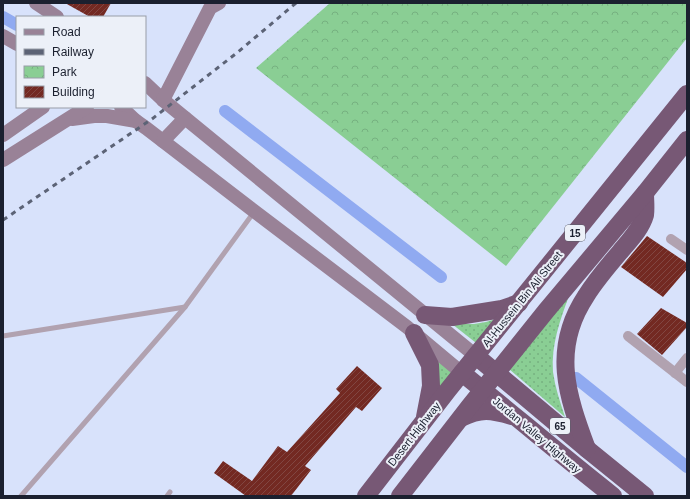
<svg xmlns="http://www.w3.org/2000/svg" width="690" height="499" font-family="Arial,sans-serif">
  <defs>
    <pattern id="grass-dots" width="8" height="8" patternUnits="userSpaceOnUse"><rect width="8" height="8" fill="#8ace94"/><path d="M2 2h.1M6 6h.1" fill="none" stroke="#76b180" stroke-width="1.8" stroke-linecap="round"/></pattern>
    <pattern id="park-crowns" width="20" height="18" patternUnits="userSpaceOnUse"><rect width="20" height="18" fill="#8ace94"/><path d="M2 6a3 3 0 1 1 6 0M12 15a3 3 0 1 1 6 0" fill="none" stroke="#76b180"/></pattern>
    <pattern id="building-hatch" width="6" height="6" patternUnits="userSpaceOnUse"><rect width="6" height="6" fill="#732922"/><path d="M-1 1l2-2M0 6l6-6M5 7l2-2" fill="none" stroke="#814642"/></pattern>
  </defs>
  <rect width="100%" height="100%" fill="#d8e2fb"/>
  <g fill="url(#grass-dots)">
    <path d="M569,296c-9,24 -18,49 -16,76 2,15 7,30 12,45l-56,-48z"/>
    <polygon points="502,317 480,346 452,324 474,324 486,322"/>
    <polygon points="429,352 455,373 436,396"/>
  </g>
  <polygon fill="url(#park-crowns)" points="330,3 687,3 687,38 506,266 256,68"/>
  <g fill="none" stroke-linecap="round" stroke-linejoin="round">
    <g stroke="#90aaf1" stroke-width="12">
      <polyline points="3,17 17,25"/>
      <polyline points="225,111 441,277"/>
      <polyline points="576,378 687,467"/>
    </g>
  </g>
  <g fill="url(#building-hatch)">
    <polygon points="65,3 111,3 103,17 90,17"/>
    <polygon points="647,236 687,263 687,269 663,297 621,267"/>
    <polygon points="661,308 687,323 687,327 662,355 637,334"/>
    <polygon points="357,366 382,388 362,411 356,407 305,466 311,470 291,496 246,496 214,473 223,461 252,481 278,446 287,452 340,393 336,389"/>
  </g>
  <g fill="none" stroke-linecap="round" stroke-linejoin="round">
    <g stroke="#b1a2b0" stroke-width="5">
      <polyline points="3,336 185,307"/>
      <polyline points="21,496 185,307 254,212"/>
      <polyline points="167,496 170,492"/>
    </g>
    <g stroke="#b1a2b0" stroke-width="10">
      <polyline points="671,239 687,250"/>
      <polyline points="628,336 687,382"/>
      <polyline points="675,373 687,358"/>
    </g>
    <g stroke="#998297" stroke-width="14">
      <polyline points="36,3 57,17"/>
      <polyline points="3,36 17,44"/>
      <polyline points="145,83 163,100 476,356"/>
      <polyline points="163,100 210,8 219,3"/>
      <polyline points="121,107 136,121 146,128 254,211 407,327 462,373"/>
      <polyline points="72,119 94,116 107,116 136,121"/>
      <polyline points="3,135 43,107"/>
      <polyline points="163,141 185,118"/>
      <polyline points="3,160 87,107"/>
    </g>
    <g stroke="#775875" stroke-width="18">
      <polyline points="425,315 452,317 502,309 519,303"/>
      <polyline points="414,333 430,365 431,386 425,417"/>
      <polyline points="476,356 587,449 645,496"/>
      <path d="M462,373c51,41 100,83 151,123"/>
      <path d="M461,418c20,-10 30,-8 51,-2"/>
      <path d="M587,449c-20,-54 -36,-100 -1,-153 10,-16 22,-30 34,-44 9,-11 21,-23 25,-37 1,-7 0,-15 0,-22"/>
      <polyline points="366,496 448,390 687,94"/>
      <polyline points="400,496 469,407 546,311 645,193 687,140"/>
    </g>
    <polyline stroke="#5c6376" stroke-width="3" stroke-dasharray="5 5" stroke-linecap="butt" points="3,220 152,119 238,52 296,3"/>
  </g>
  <g text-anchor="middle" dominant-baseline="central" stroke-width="4" stroke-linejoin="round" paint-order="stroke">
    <g fill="#ecf0f8" stroke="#5a5e6b" stroke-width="1">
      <rect x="565" y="225" width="20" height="16" rx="3"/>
      <rect x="550" y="418" width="20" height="16" rx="3"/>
    </g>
    <g font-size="10" font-weight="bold" fill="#1b202f">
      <text x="575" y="233">15</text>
      <text x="560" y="426">65</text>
    </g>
    <g font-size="11" fill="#1b202f" stroke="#ecf0f8">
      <text transform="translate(522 299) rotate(-51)">Al-Hussein Bin Ali Street</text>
      <text transform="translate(414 434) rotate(-52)">Desert Highway</text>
      <text transform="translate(537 435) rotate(40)">Jordan Valley Highway</text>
    </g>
  </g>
  <rect width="690" height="499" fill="none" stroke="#1b202f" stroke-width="8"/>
  <rect x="16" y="16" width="130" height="92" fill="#ecf0f8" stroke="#989da8"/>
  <rect x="24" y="29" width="20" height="6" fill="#998297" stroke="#989da8"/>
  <text x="52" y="36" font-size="12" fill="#1b202f">Road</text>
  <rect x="24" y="49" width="20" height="6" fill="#5c6376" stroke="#989da8"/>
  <text x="52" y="56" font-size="12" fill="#1b202f">Railway</text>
  <rect x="24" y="66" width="20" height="12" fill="url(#park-crowns)" stroke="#989da8"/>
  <text x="52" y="76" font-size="12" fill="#1b202f">Park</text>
  <rect x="24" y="86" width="20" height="12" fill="url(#building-hatch)" stroke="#989da8"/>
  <text x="52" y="96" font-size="12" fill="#1b202f">Building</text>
</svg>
